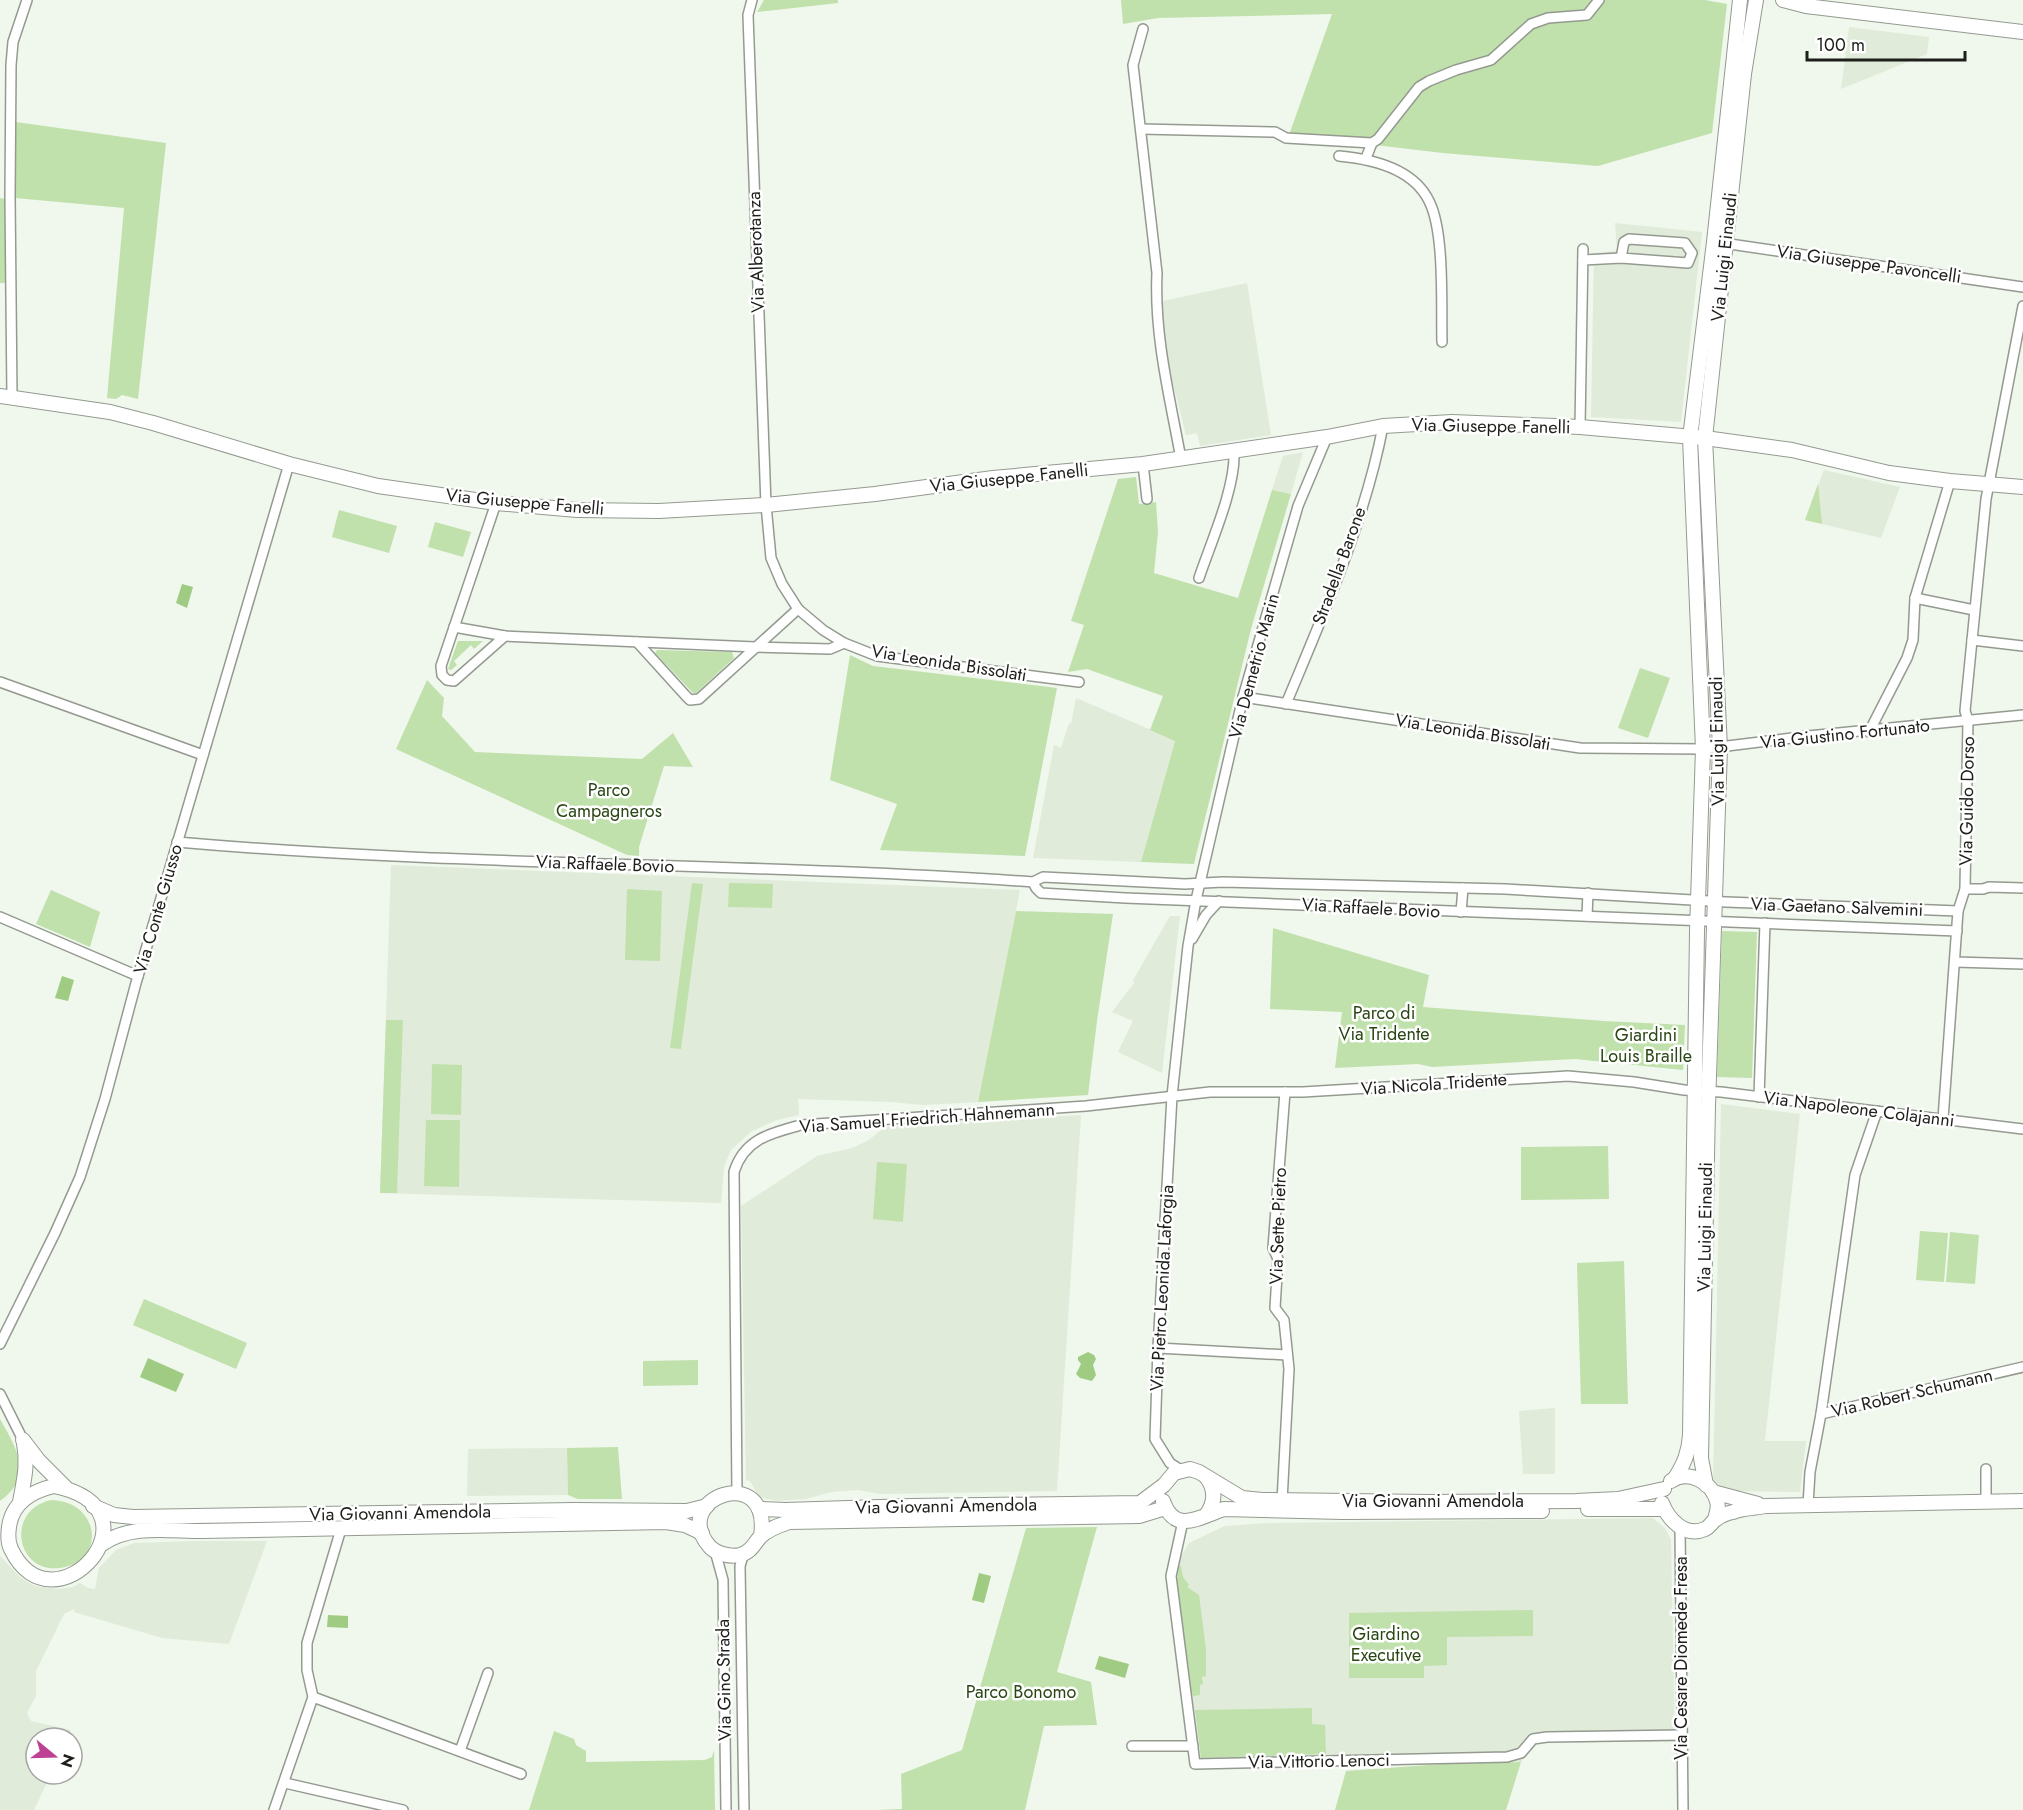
<svg xmlns="http://www.w3.org/2000/svg" width="2023" height="1810" font-family="Jost,sans-serif">
  <rect width="100%" height="100%" fill="#f0f7ec"/>
  <g fill="#e0ebda">
    <polygon points="1849,27 1929,37 1927,54 1841,89"/>
    <polygon points="1615,223 1702,232 1681,422 1591,417 1594,253 1617,251"/>
    <polygon points="1247,283 1271,435 1200,446 1197,433 1186,435 1162,340 1158,302"/>
    <polygon points="1303,452 1291,494 1272,490 1283,456"/>
    <polygon points="1824,470 1900,487 1881,538 1805,520"/>
    <polygon points="1076,698 1175,740 1141,862 1033,858 1054,745 1061,748 1069,723 1071,724"/>
    <polygon points="391,865 1020,890 978,1102 924,1105 891,1102 798,1099 799,1115 777,1120 752,1131 731,1150 724,1167 721,1203 380,1193"/>
    <polygon points="1170,916 1180,916 1162,1073 1118,1052 1133,1021 1112,1012 1135,982 1132,982"/>
    <polygon points="1721,1104 1800,1114 1765,1441 1806,1441 1800,1492 1734,1491 1716,1486 1713,1483"/>
    <polygon points="1081,1115 1057,1491 881,1494 858,1490 831,1492 806,1499 777,1501 759,1497 750,1481 746,1480 741,1206 817,1156 852,1148 869,1140 885,1127"/>
    <polygon points="1555,1408 1555,1474 1523,1474 1519,1411"/>
    <polygon points="567,1448 568,1495 467,1496 468,1449"/>
    <polygon points="1653,1518 1665,1528 1671,1540 1675,1742 1538,1742 1521,1762 1443,1764 1199,1757 1175,1585 1176,1565 1189,1543 1225,1526 1268,1523"/>
    <polygon points="194,1541 267,1541 229,1644 162,1638 74,1612 74,1609 64,1614 36,1671 36,1696 27,1713 31,1721 71,1730 67,1738 36,1738 36,1774 51,1774 34,1810 0,1810 0,1556 20,1577 34,1586 58,1589 73,1587 80,1583 88,1588 95,1589 99,1568 116,1550 134,1543"/>
  </g>
  <g fill="#c0e1ac">
    <polygon points="764,0 838,0 838,3 757,12"/>
    <polygon points="1121,0 1705,0 1727,4 1712,133 1598,166 1443,153 1289,135 1332,14 1158,18 1123,24"/>
    <polygon points="16,122 166,143 138,399 122,395 116,399 107,398 124,208 15,198"/>
    <polygon points="0,198 5,199 6,283 0,283"/>
    <polygon points="1136,477 1139,504 1156,502 1158,532 1154,573 1238,598 1272,490 1291,494 1251,629 1194,864 1141,862 1175,741 1150,730 1163,696 1087,669 1068,672 1084,625 1071,621 1118,479"/>
    <polygon points="1818,484 1822,524 1805,520"/>
    <polygon points="339,510 397,526 389,553 332,537"/>
    <polygon points="435,522 471,532 463,557 428,547"/>
    <polygon points="458,641 483,641 474,649 471,645 454,661 457,665 451,670 448,669"/>
    <polygon points="657,650 732,652 734,658 696,693 693,693 655,653"/>
    <polygon points="850,655 873,666 1057,688 1025,856 880,850 897,804 830,780"/>
    <polygon points="1640,668 1670,678 1648,738 1618,728"/>
    <polygon points="427,680 444,698 442,716 475,752 642,759 673,733 693,767 664,766 639,847 639,856 627,855 396,749"/>
    <polygon points="692,883 703,884 681,1049 670,1048"/>
    <polygon points="729,883 773,884 772,908 728,907"/>
    <polygon points="627,889 662,891 660,961 625,960"/>
    <polygon points="51,890 100,912 90,947 36,924"/>
    <polygon points="1016,911 1113,914 1097,1021 1088,1095 978,1102"/>
    <polygon points="1273,928 1429,975 1423,1007 1604,1021 1685,1025 1683,1070 1575,1059 1432,1067 1418,1064 1335,1068 1342,1012 1270,1009"/>
    <polygon points="1722,931 1757,932 1752,1078 1717,1077"/>
    <polygon points="386,1020 403,1020 397,1193 380,1193"/>
    <polygon points="432,1064 462,1065 461,1115 431,1114"/>
    <polygon points="426,1120 460,1120 459,1187 424,1186"/>
    <polygon points="1608,1146 1609,1199 1521,1200 1521,1147"/>
    <polygon points="877,1162 907,1164 903,1222 873,1219"/>
    <polygon points="1920,1231 1948,1233 1944,1282 1916,1280"/>
    <polygon points="1950,1232 1979,1235 1975,1284 1946,1282"/>
    <polygon points="1624,1261 1628,1404 1581,1404 1577,1263"/>
    <polygon points="144,1299 247,1343 236,1369 133,1325"/>
    <polygon points="698,1360 698,1385 643,1386 643,1361"/>
    <path d="M0,1419c16,28 35,58 0,82z"/>
    <polygon points="618,1447 622,1499 578,1499 568,1495 567,1448"/>
    <path d="M51,1500c50,1 56,63 8,68 -43,5 -54,-58 -8,-68z"/>
    <polygon points="1097,1527 1057,1672 1091,1682 1097,1725 1044,1726 1025,1810 877,1810 902,1809 901,1774 962,1750 1026,1528"/>
    <polygon points="1178,1566 1181,1566 1183,1577 1189,1585 1187,1587 1199,1595 1206,1649 1206,1676 1202,1677 1203,1684 1200,1685 1200,1695 1194,1696 1191,1694 1177,1583"/>
    <polygon points="1533,1610 1533,1636 1447,1637 1447,1665 1424,1666 1424,1678 1349,1678 1349,1613"/>
    <polygon points="1312,1708 1312,1724 1325,1725 1326,1754 1201,1758 1195,1710"/>
    <polygon points="554,1731 574,1739 576,1745 586,1751 586,1762 705,1760 712,1757 714,1750 715,1810 529,1810"/>
    <polygon points="1521,1762 1506,1810 1335,1810 1346,1771 1443,1764"/>
  </g>
  <g fill="#9fcc82">
    <polygon points="182,584 193,587 187,608 176,603"/>
    <polygon points="62,976 74,980 68,1001 55,998"/>
    <polygon points="1088,1352 1094,1355 1096,1359 1093,1365 1096,1375 1092,1381 1080,1378 1076,1374 1081,1364 1078,1360 1078,1357"/>
    <polygon points="148,1358 184,1374 176,1392 140,1377"/>
    <polygon points="979,1573 991,1576 984,1603 972,1600"/>
    <polygon points="328,1615 348,1616 348,1628 327,1627"/>
    <polygon points="1099,1656 1129,1664 1125,1678 1095,1669"/>
  </g>
  <g fill="none" stroke-linecap="round" stroke-linejoin="round">
    <defs>
      <g id="street">
        <polyline points="752,0 748,15 766,505 771,558 782,584 798,609 823,630 844,643 877,656 1079,682"/>
        <path d="M1143,29l-10,36 24,208c-3,63 13,125 24,186"/>
        <polyline points="1141,129 1275,132 1286,138 1372,143"/>
        <path d="M1339,156c33,3 74,12 90,45 16,31 12,105 13,141"/>
        <polyline points="1366,158 1372,143 1378,139 1419,87 1429,81 1456,70 1491,60 1531,24 1548,18 1587,15 1599,0"/>
        <polyline points="1723,243 2023,287"/>
        <polyline points="1583,260 1621,258 1688,263 1692,253 1685,243 1629,239 1624,242 1621,258"/>
        <polyline points="12,398 10,196 11,65 13,42 27,0"/>
        <polyline points="1580,427 1583,249"/>
        <polyline points="1143,464 1147,499"/>
        <polyline points="496,503 441,666 442,675 447,680 454,681 505,636"/>
        <path d="M1199,578c12,-36 37,-91 35,-127"/>
        <polyline points="1915,598 1974,610"/>
        <polyline points="454,627 505,636 755,647 830,649 844,643"/>
        <polyline points="1972,640 2023,646"/>
        <polyline points="637,642 686,696 690,700 699,699 798,609"/>
        <polyline points="0,682 203,755"/>
        <polyline points="1243,697 1580,748 1703,749 1808,736 2023,715"/>
        <path d="M1286,704c37,-89 79,-183 97,-278"/>
        <polyline points="1869,732 1907,658 1913,640 1915,598 1950,481"/>
        <path d="M177,842c285,25 571,20 856,40l10,-5 142,7 38,-2 282,7 221,13 232,9"/>
        <polyline points="1033,882 1036,888 1041,893 1125,898 1957,931"/>
        <polyline points="1965,889 1983,889 1989,887 2023,888"/>
        <polyline points="1461,912 1463,888"/>
        <polyline points="1587,916 1588,893"/>
        <polyline points="0,917 138,976"/>
        <polyline points="1192,939 1206,915 1219,901"/>
        <polyline points="1955,962 2023,964"/>
        <polyline points="1759,1097 1765,923"/>
        <polyline points="1943,1119 1958,911 1965,889 1968,720 1965,711 1986,499 2023,306"/>
        <polyline points="0,1344 55,1233 80,1177 105,1099 136,983 289,464"/>
        <polyline points="1158,1348 1287,1355"/>
        <polyline points="0,1394 23,1440"/>
        <polyline points="1821,1414 1855,1175 1877,1111"/>
        <polyline points="1986,1469 1986,1501"/>
        <polyline points="1181,1470 1170,1463 1155,1439 1158,1348 1172,1096 1188,946 1196,900 1243,697 1298,506 1327,437"/>
        <path d="M737,1493l-3,-321c10,-33 37,-39 67,-47l285,-19 124,-14h93l265,-16 66,6 50,8 37,2 302,37"/>
        <polyline points="1282,1501 1289,1369 1284,1320 1275,1308 1278,1259 1273,1248 1285,1092"/>
        <polyline points="1808,1505 1810,1472 1821,1414 2023,1367"/>
        <polyline points="1183,1521 1171,1576 1195,1764 1507,1757 1521,1753 1533,1739 1547,1737 1682,1735"/>
        <polyline points="1680,1527 1683,1810"/>
        <polyline points="715,1551 723,1580 726,1810"/>
        <polyline points="744,1552 740,1566 744,1810"/>
        <polyline points="313,1697 521,1774"/>
        <polyline points="1132,1746 1193,1746"/>
        <polyline points="460,1751 488,1673"/>
        <polyline points="285,1783 403,1810"/>
        <polyline points="274,1810 313,1697 307,1670 307,1643 341,1529"/>
      </g>
      <g id="secondary">
        <polyline points="1783,0 1806,6 2023,32"/>
        <polyline points="0,396 110,412 153,423 289,464 378,486 496,503 577,510 659,511 766,505 875,494 993,478 1143,464 1327,437 1383,426 1452,422 1580,427 1705,438 1792,450 1889,473 1950,481 2023,487"/>
        <polyline points="23,1440 39,1461 66,1488"/>
        <path d="M1675,1478c9,-14 14,-26 15,-43l7,-504 6,-182 -13,-311 24,-196 26,-242"/>
        <path d="M1671,1481c17,-12 41,1 46,20 2,6 0,12 -2,18"/>
        <polyline points="1706,1485 1701,1458 1708,1106 1720,748 1705,438 1744,74 1756,0"/>
        <path d="M54,1486c115,23 -1,151 -43,63 -3,-6 -3,-15 -2,-22 3,-24 23,-36 45,-41z"/>
        <polyline points="1713,1492 1758,1504"/>
        <path d="M1163,1501c12,35 38,15 61,8l119,3 199,-1"/>
        <path d="M20,1502c4,-23 8,-36 4,-59"/>
        <path d="M1662,1503c6,16 23,35 43,26 5,-2 6,-6 10,-9 5,-4 13,-7 18,-8 10,-4 22,-4 33,-6l257,-5"/>
        <polyline points="93,1506 114,1515 133,1517 575,1510 687,1511 707,1506"/>
        <polyline points="759,1509 785,1510 912,1506 1140,1503 1164,1485 1174,1473 1190,1469 1199,1472 1242,1498 1262,1500 1428,1502 1576,1501 1618,1499 1664,1489"/>
        <polyline points="1588,1509 1664,1509"/>
        <path d="M1207,1514c8,-12 9,-24 0,-36"/>
        <path d="M761,1536c11,-75 -94,-38 -51,11 7,7 20,10 30,8 11,-3 14,-11 20,-18 8,-8 20,-12 29,-15l350,-6 26,-8"/>
        <path d="M102,1544c28,-20 67,-13 100,-13l464,-9 19,3 17,8"/>
      </g>
    </defs>
    <use href="#street" stroke="#949a90" stroke-width="12"/>
    <use href="#secondary" stroke="#949a90" stroke-width="16"/>
    <use href="#street" stroke="#fff" stroke-width="9"/>
    <use href="#secondary" stroke="#fff" stroke-width="14"/>
  </g>
  <g text-anchor="middle" dominant-baseline="central" stroke-width="5" stroke-linejoin="round" paint-order="stroke">
    <g font-size="18" fill="#1d1f1b" stroke="#fff">
      <text transform="translate(756 252) rotate(-92)">Via Alberotanza</text>
      <text transform="translate(1724 257) rotate(-84)">Via Luigi Einaudi</text>
      <text transform="translate(1869 264) rotate(8)">Via Giuseppe Pavoncelli</text>
      <text transform="translate(1491 426) rotate(1)">Via Giuseppe Fanelli</text>
      <text transform="translate(1009 478) rotate(-6)">Via Giuseppe Fanelli</text>
      <text transform="translate(525 502) rotate(5)">Via Giuseppe Fanelli</text>
      <text transform="translate(1339 566) rotate(-70)">Stradella Barone</text>
      <text transform="translate(949 663) rotate(9)">Via Leonida Bissolati</text>
      <text transform="translate(1254 666) rotate(-75)">Via Demetrio Marin</text>
      <text transform="translate(1473 732) rotate(9)">Via Leonida Bissolati</text>
      <text transform="translate(1845 734) rotate(-6)">Via Giustino Fortunato</text>
      <text transform="translate(1717 741) rotate(-91)">Via Luigi Einaudi</text>
      <text transform="translate(1967 801) rotate(-89)">Via Guido Dorso</text>
      <text transform="translate(605 864) rotate(2)">Via Raffaele Bovio</text>
      <text transform="translate(1837 907) rotate(2)">Via Gaetano Salvemini</text>
      <text transform="translate(1371 908) rotate(3)">Via Raffaele Bovio</text>
      <text transform="translate(158 909) rotate(-74)">Via Conte Giusso</text>
      <text transform="translate(1434 1084) rotate(-4)">Via Nicola Tridente</text>
      <text transform="translate(1859 1109) rotate(7)">Via Napoleone Colajanni</text>
      <text transform="translate(927 1118) rotate(-4)">Via Samuel Friedrich Hahnemann</text>
      <text transform="translate(1278 1226) rotate(-88)">Via Sette Pietro</text>
      <text transform="translate(1705 1227) rotate(-89)">Via Luigi Einaudi</text>
      <text transform="translate(1162 1288) rotate(-87)">Via Pietro Leonida Laforgia</text>
      <text transform="translate(1912 1393) rotate(-13)">Via Robert Schumann</text>
      <text x="1433" y="1501">Via Giovanni Amendola</text>
      <text transform="translate(946 1506) rotate(-1)">Via Giovanni Amendola</text>
      <text transform="translate(400 1513) rotate(-1)">Via Giovanni Amendola</text>
      <text transform="translate(1681 1658) rotate(-90)">Via Cesare Diomede Fresa</text>
      <text transform="translate(724 1680) rotate(-91)">Via Gino Strada</text>
      <text transform="translate(1319 1761) rotate(-1)">Via Vittorio Lenoci</text>
    </g>
    <g font-size="18" fill="#2a4614" stroke="#fff">
      <text x="609" y="790">Parco<tspan x="609" dy="21">Campagneros</tspan></text>
      <text x="1384" y="1013">Parco di<tspan x="1384" dy="21">Via Tridente</tspan></text>
      <text x="1646" y="1035">Giardini<tspan x="1646" dy="21">Louis Braille</tspan></text>
      <text x="1386" y="1634">Giardino<tspan x="1386" dy="21">Executive</tspan></text>
      <text x="1021" y="1692">Parco Bonomo</text>
    </g>
  </g>
  <g transform="translate(54 1756) rotate(109)"><circle r="28" fill="#ffffff" stroke="#a5a5a4" stroke-width="1.5"/>
  <path d="M0-4.5L10 22L0 15L-10 22Z" fill="#bd4293"/>
  <text y="-9" font-size="16" font-weight="bold" text-anchor="middle" fill="#1d1f1b">N</text>
  </g>
  <path d="M1807 51v9h158v-9" fill="none" stroke="#1d1f1b" stroke-width="3"/>
  <text x="1816" y="51" font-size="18" fill="#1d1f1b" stroke="#ffffff" stroke-width="4.5" paint-order="stroke">100 m</text>
</svg>
